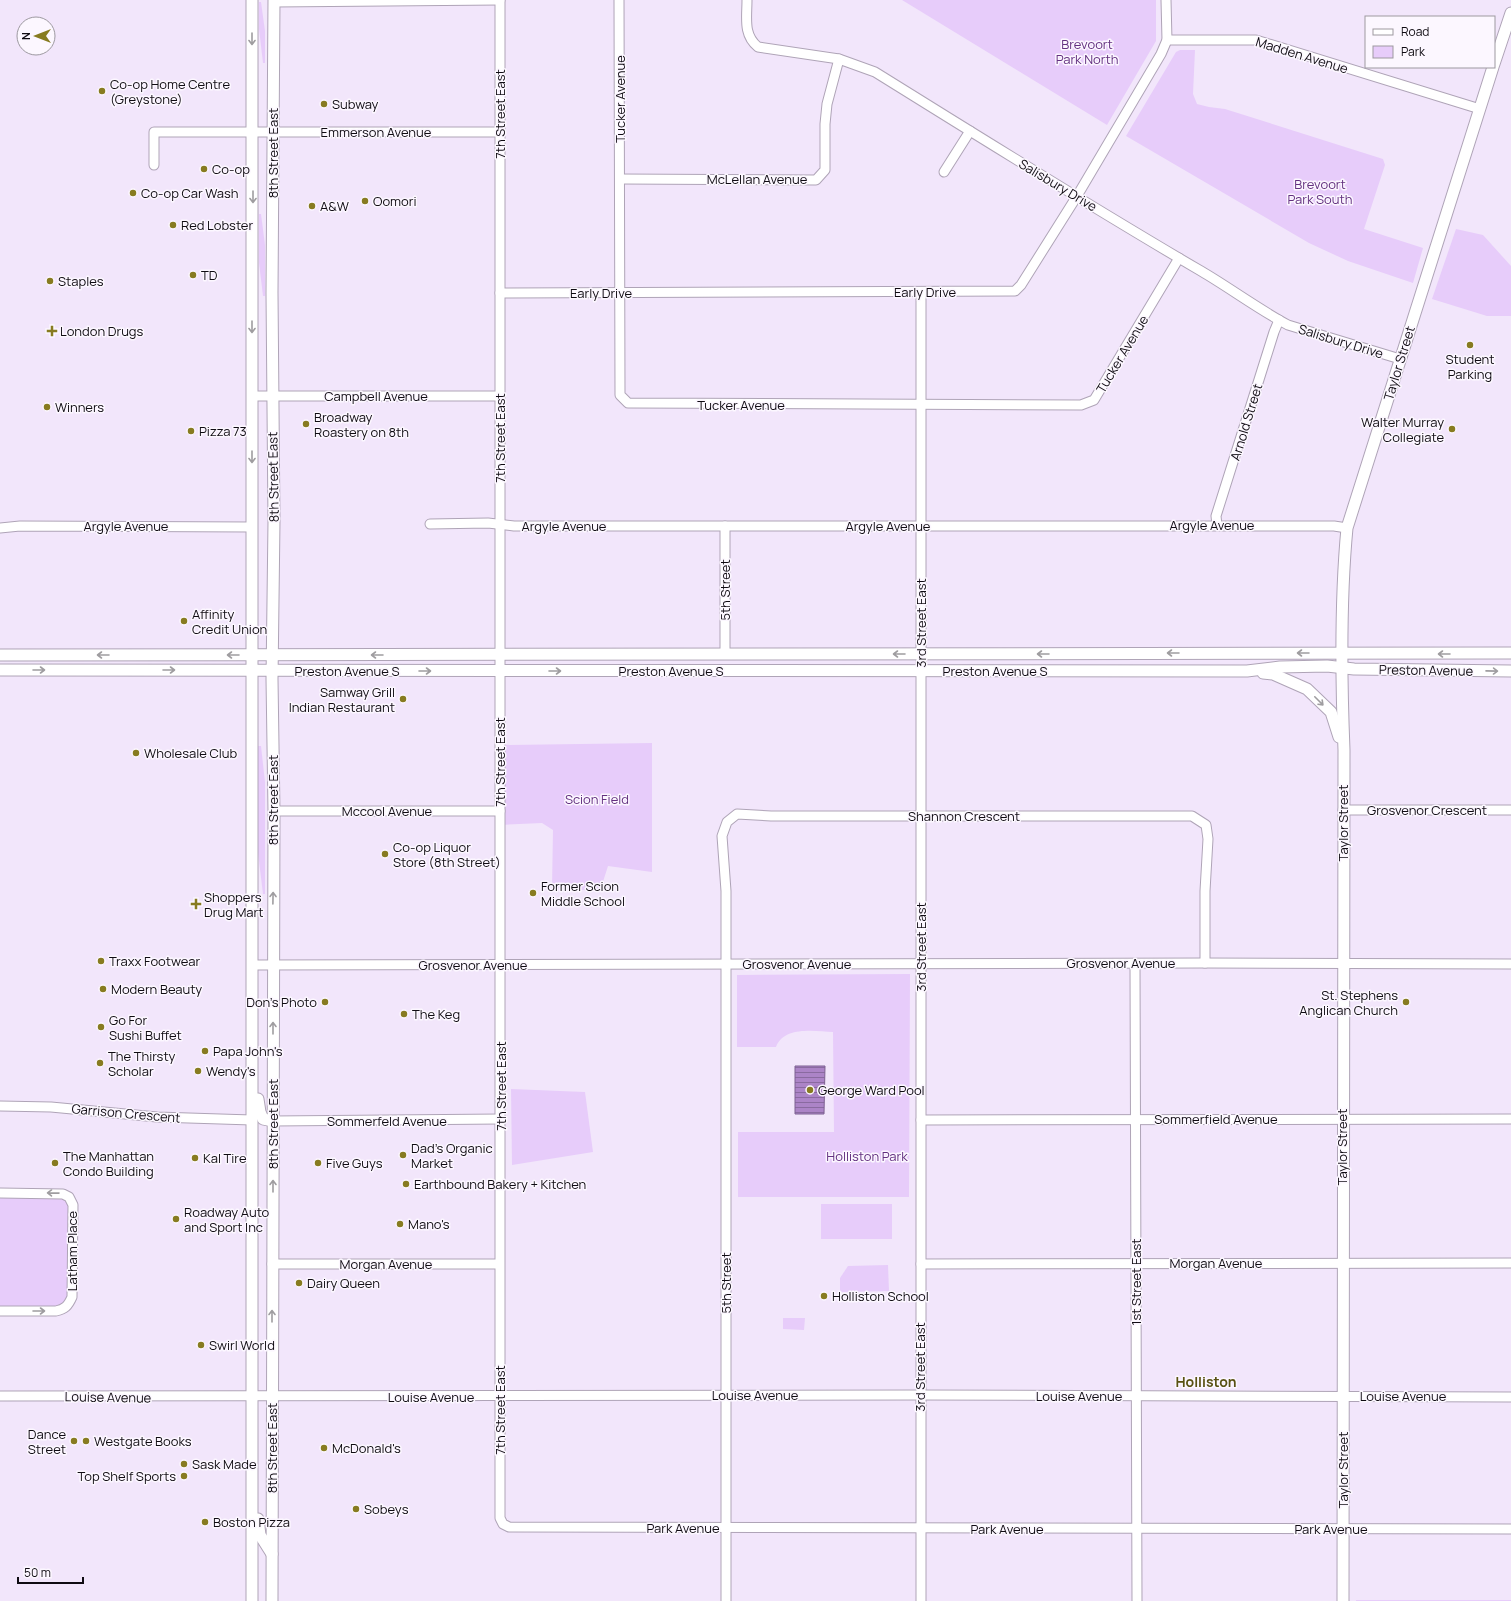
<svg xmlns="http://www.w3.org/2000/svg" width="1511" height="1601" font-family="Manrope,sans-serif">
  <defs>
    <pattern id="water-rules" width="6" height="5" patternUnits="userSpaceOnUse"><rect width="6" height="5" fill="#ac84c7"/><path d="M0 2.5h6" fill="none" stroke="#8a6aa0"/></pattern>
  </defs>
  <rect width="100%" height="100%" fill="#f2e6fb"/>
  <g fill="#e7ccfa">
    <polygon points="902,0 1156,0 1156,41 1107,125"/>
    <polygon points="259,2 261,2 265,31 265,63 263,63 259,29"/>
    <polygon points="1180,50 1195,50 1193,94 1197,104 1209,107 1225,109 1383,159 1385,165 1364,229 1423,248 1413,283 1348,261 1309,243 1126,136 1176,52"/>
    <polygon points="259,214 261,214 265,245 265,296 263,296 259,263"/>
    <polygon points="1456,229 1483,235 1511,266 1511,316 1487,316 1432,299"/>
    <polygon points="652,743 652,872 608,866 600,891 552,888 553,830 542,823 500,825 500,745"/>
    <polygon points="258,746 261,746 265,782 265,894 263,894 258,853"/>
    <path d="M910,974l-1,223h-171v-65h96l-1,-100c-19,-1 -49,-6 -57,15h-39v-72z"/>
    <polygon points="511,1089 585,1092 593,1152 512,1165"/>
    <polygon points="0,1192 69,1197 72,1297 63,1309 0,1311"/>
    <rect x="821" y="1204" width="71" height="35"/>
    <polygon points="888,1265 889,1291 840,1292 840,1278 848,1266"/>
    <polygon points="783,1318 805,1318 804,1330 783,1329"/>
    <rect x="1356" y="1600" width="155" height="1"/>
  </g>
  <polygon fill="url(#water-rules)" stroke="#7d6091" points="795,1066 825,1066 824,1114 795,1114"/>
  <g fill="none" stroke-linecap="round" stroke-linejoin="round">
    <defs>
      <g id="minor">
        <polyline points="500,0 500,1518 503,1524 509,1527 1511,1529"/>
        <polyline points="619,0 620,395 628,403 1081,405 1094,400 1179,258"/>
        <path d="M747,0c0,18 -4,35 11,47l81,12 36,13c108,67 216,135 326,199 29,17 57,38 87,54l112,34"/>
        <polyline points="274,2 500,0"/>
        <polyline points="1167,40 1256,40 1480,109"/>
        <polyline points="154,165 154,132 500,132"/>
        <polyline points="944,172 970,131"/>
        <polyline points="620,179 816,180 825,170 825,124 827,104 839,59"/>
        <polyline points="921,292 921,1601"/>
        <polyline points="500,293 1015,291 1021,285 1077,196 1161,54 1167,40 1166,0"/>
        <polyline points="252,396 499,396"/>
        <polyline points="430,524 488,523 514,526 1334,526 1347,528"/>
        <polyline points="1217,525 1216,516 1274,332 1279,320"/>
        <polyline points="0,528 20,526 252,527"/>
        <polyline points="725,654 725,526"/>
        <polyline points="1343,810 1511,810"/>
        <polyline points="274,811 500,811"/>
        <polyline points="1135,964 1137,1601"/>
        <polyline points="252,965 1205,963 1511,964"/>
        <polyline points="0,1106 51,1107 157,1117 252,1120"/>
        <polyline points="921,1120 1511,1119"/>
        <polyline points="273,1121 501,1119"/>
        <path d="M0,1193l63,1 6,3 4,8 -1,92c-4,9 -7,12 -16,14h-56"/>
        <polyline points="272,1264 499,1264"/>
        <polyline points="921,1264 1511,1263"/>
        <polyline points="0,1396 920,1395 1511,1397"/>
        <polyline points="726,1601 726,891 722,836 727,822 737,814 771,816 1192,816 1206,825 1208,839 1205,891 1205,963"/>
      </g>
      <g id="major">
        <polyline points="1494,64 1511,13"/>
        <polyline points="0,655 1511,653"/>
        <polyline points="0,670 1247,671 1280,667 1327,666 1354,669 1511,671"/>
        <polyline points="1263,673 1273,674 1307,689 1331,712 1339,737"/>
        <polyline points="258,1099 260,1112 263,1119 273,1121"/>
        <polyline points="258,1519 260,1535 272,1554"/>
        <polyline points="252,1601 252,0"/>
        <polyline points="272,1601 274,811 272,679 274,521 272,293 274,0"/>
        <path d="M1343,1601l1,-851c-3,-74 -4,-148 3,-222l146,-461"/>
      </g>
    </defs>
    <use href="#minor" stroke="#afa4b7" stroke-width="11"/>
    <use href="#major" stroke="#afa4b7" stroke-width="13"/>
    <use href="#minor" stroke="#fff" stroke-width="9"/>
    <use href="#major" stroke="#fff" stroke-width="11"/>
  </g>
  <defs><path id="oneway-shaft" d="M-6 0H5M1.5-3L5.5 0L1.5 3" fill="none" stroke-width="1.6" stroke-linecap="round" stroke-linejoin="round"/></defs>
  <g stroke="#9f9da0">
    <use href="#oneway-shaft" transform="translate(252 39) rotate(90)"/>
    <use href="#oneway-shaft" transform="translate(253 197) rotate(90)"/>
    <use href="#oneway-shaft" transform="translate(252 327) rotate(90)"/>
    <use href="#oneway-shaft" transform="translate(252 457) rotate(90)"/>
    <use href="#oneway-shaft" transform="translate(1173 653) rotate(180)"/>
    <use href="#oneway-shaft" transform="translate(1303 653) rotate(180)"/>
    <use href="#oneway-shaft" transform="translate(899 654) rotate(-180)"/>
    <use href="#oneway-shaft" transform="translate(1043 654) rotate(180)"/>
    <use href="#oneway-shaft" transform="translate(1444 654) rotate(180)"/>
    <use href="#oneway-shaft" transform="translate(103 655) rotate(-180)"/>
    <use href="#oneway-shaft" transform="translate(233 655) rotate(-180)"/>
    <use href="#oneway-shaft" transform="translate(377 655) rotate(180)"/>
    <use href="#oneway-shaft" transform="translate(39 670)"/>
    <use href="#oneway-shaft" transform="translate(169 670)"/>
    <use href="#oneway-shaft" transform="translate(425 671)"/>
    <use href="#oneway-shaft" transform="translate(555 671)"/>
    <use href="#oneway-shaft" transform="translate(1492 671) rotate(1)"/>
    <use href="#oneway-shaft" transform="translate(1319 701) rotate(45)"/>
    <use href="#oneway-shaft" transform="translate(273 898) rotate(-89)"/>
    <use href="#oneway-shaft" transform="translate(273 1028) rotate(-90)"/>
    <use href="#oneway-shaft" transform="translate(273 1186) rotate(-90)"/>
    <use href="#oneway-shaft" transform="translate(53 1193) rotate(-179)"/>
    <use href="#oneway-shaft" transform="translate(39 1311)"/>
    <use href="#oneway-shaft" transform="translate(272 1316) rotate(-90)"/>
  </g>
  <g fill="#877b20" stroke="#fcf7ff" stroke-width="1.5">
    <circle cx="102" cy="91" r="4"/>
    <circle cx="324" cy="104" r="4"/>
    <circle cx="204" cy="169" r="4"/>
    <circle cx="133" cy="193" r="4"/>
    <circle cx="365" cy="201" r="4"/>
    <circle cx="312" cy="206" r="4"/>
    <circle cx="173" cy="225" r="4"/>
    <circle cx="193" cy="275" r="4"/>
    <circle cx="50" cy="281" r="4"/>
    <path d="M50 325h4v4h4v4h-4v4h-4v-4h-4v-4h4z"/>
    <circle cx="1470" cy="345" r="4"/>
    <circle cx="47" cy="407" r="4"/>
    <circle cx="306" cy="424" r="4"/>
    <circle cx="1452" cy="429" r="4"/>
    <circle cx="191" cy="431" r="4"/>
    <circle cx="184" cy="621" r="4"/>
    <circle cx="403" cy="699" r="4"/>
    <circle cx="136" cy="753" r="4"/>
    <circle cx="385" cy="854" r="4"/>
    <circle cx="533" cy="893" r="4"/>
    <path d="M194 898h4v4h4v4h-4v4h-4v-4h-4v-4h4z"/>
    <circle cx="101" cy="961" r="4"/>
    <circle cx="103" cy="989" r="4"/>
    <circle cx="325" cy="1002" r="4"/>
    <circle cx="1406" cy="1002" r="4"/>
    <circle cx="404" cy="1014" r="4"/>
    <circle cx="101" cy="1027" r="4"/>
    <circle cx="205" cy="1051" r="4"/>
    <circle cx="100" cy="1063" r="4"/>
    <circle cx="198" cy="1071" r="4"/>
    <circle cx="810" cy="1090" r="4"/>
    <circle cx="403" cy="1155" r="4"/>
    <circle cx="195" cy="1158" r="4"/>
    <circle cx="55" cy="1163" r="4"/>
    <circle cx="318" cy="1163" r="4"/>
    <circle cx="406" cy="1184" r="4"/>
    <circle cx="176" cy="1219" r="4"/>
    <circle cx="400" cy="1224" r="4"/>
    <circle cx="299" cy="1283" r="4"/>
    <circle cx="824" cy="1296" r="4"/>
    <circle cx="201" cy="1345" r="4"/>
    <circle cx="74" cy="1441" r="4"/>
    <circle cx="86" cy="1441" r="4"/>
    <circle cx="324" cy="1448" r="4"/>
    <circle cx="184" cy="1464" r="4"/>
    <circle cx="184" cy="1476" r="4"/>
    <circle cx="356" cy="1509" r="4"/>
    <circle cx="205" cy="1522" r="4"/>
  </g>
  <g text-anchor="middle" dominant-baseline="central" stroke-width="3" stroke-linejoin="round" paint-order="stroke">
    <g font-size="13" fill="#633080" stroke="#fcf7ff">
      <text x="1087" y="44">Brevoort<tspan x="1087" dy="15">Park North</tspan></text>
      <text x="1320" y="184">Brevoort<tspan x="1320" dy="15">Park South</tspan></text>
      <text x="597" y="799">Scion Field</text>
      <text x="867" y="1156">Holliston Park</text>
    </g>
    <g font-size="13" fill="#0f0b12" stroke="#fcf7ff">
      <text transform="translate(1302 55) rotate(17)">Madden Avenue</text>
      <text transform="translate(620 99) rotate(-90)">Tucker Avenue</text>
      <text transform="translate(500 114) rotate(-90)">7th Street East</text>
      <text x="376" y="132">Emmerson Avenue</text>
      <text transform="translate(273 153) rotate(-90)">8th Street East</text>
      <text x="757" y="179">McLellan Avenue</text>
      <text transform="translate(1058 185) rotate(31)">Salisbury Drive</text>
      <text x="925" y="292">Early Drive</text>
      <text x="601" y="293">Early Drive</text>
      <text transform="translate(1341 341) rotate(17)">Salisbury Drive</text>
      <text transform="translate(1122 354) rotate(-59)">Tucker Avenue</text>
      <text transform="translate(1399 363) rotate(-73)">Taylor Street</text>
      <text x="376" y="396">Campbell Avenue</text>
      <text x="741" y="405">Tucker Avenue</text>
      <text transform="translate(1246 422) rotate(-73)">Arnold Street</text>
      <text transform="translate(500 438) rotate(-90)">7th Street East</text>
      <text transform="translate(273 477) rotate(-91)">8th Street East</text>
      <text x="1212" y="525">Argyle Avenue</text>
      <text x="126" y="526">Argyle Avenue</text>
      <text x="564" y="526">Argyle Avenue</text>
      <text x="888" y="526">Argyle Avenue</text>
      <text transform="translate(725 590) rotate(-90)">5th Street</text>
      <text transform="translate(921 623) rotate(-90)">3rd Street East</text>
      <text transform="translate(1426 670) rotate(1)">Preston Avenue</text>
      <text x="347" y="671">Preston Avenue S</text>
      <text x="671" y="671">Preston Avenue S</text>
      <text x="995" y="671">Preston Avenue S</text>
      <text transform="translate(500 762) rotate(-90)">7th Street East</text>
      <text transform="translate(273 800) rotate(-90)">8th Street East</text>
      <text x="1427" y="810">Grosvenor Crescent</text>
      <text x="387" y="811">Mccool Avenue</text>
      <text x="964" y="816">Shannon Crescent</text>
      <text transform="translate(1343 823) rotate(-90)">Taylor Street</text>
      <text transform="translate(921 947) rotate(-90)">3rd Street East</text>
      <text x="1121" y="963">Grosvenor Avenue</text>
      <text x="797" y="964">Grosvenor Avenue</text>
      <text x="473" y="965">Grosvenor Avenue</text>
      <text transform="translate(501 1086) rotate(-90)">7th Street East</text>
      <text transform="translate(126 1113) rotate(5)">Garrison Crescent</text>
      <text x="1216" y="1119">Sommerfield Avenue</text>
      <text x="387" y="1121">Sommerfeld Avenue</text>
      <text transform="translate(273 1124) rotate(-90)">8th Street East</text>
      <text transform="translate(1342 1147) rotate(-90)">Taylor Street</text>
      <text transform="translate(72 1251) rotate(-90)">Latham Place</text>
      <text x="1216" y="1263">Morgan Avenue</text>
      <text x="386" y="1264">Morgan Avenue</text>
      <text transform="translate(1136 1282) rotate(-90)">1st Street East</text>
      <text transform="translate(726 1283) rotate(-90)">5th Street</text>
      <text transform="translate(920 1367) rotate(-90)">3rd Street East</text>
      <text x="755" y="1395">Louise Avenue</text>
      <text x="1079" y="1396">Louise Avenue</text>
      <text x="1403" y="1396">Louise Avenue</text>
      <text transform="translate(108 1397) rotate(1)">Louise Avenue</text>
      <text x="431" y="1397">Louise Avenue</text>
      <text transform="translate(500 1410) rotate(-90)">7th Street East</text>
      <text transform="translate(272 1448) rotate(-90)">8th Street East</text>
      <text transform="translate(1343 1470) rotate(-90)">Taylor Street</text>
      <text x="683" y="1528">Park Avenue</text>
      <text x="1007" y="1529">Park Avenue</text>
      <text x="1331" y="1529">Park Avenue</text>
    </g>
    <g font-size="13" fill="#0f0b12" stroke="#fcf7ff" text-anchor="start">
      <text x="110" y="84">Co-op Home Centre<tspan x="110" dy="15">(Greystone)</tspan></text>
      <text x="332" y="104">Subway</text>
      <text x="212" y="169">Co-op</text>
      <text x="141" y="193">Co-op Car Wash</text>
      <text x="373" y="201">Oomori</text>
      <text x="320" y="206">A&amp;W</text>
      <text x="181" y="225">Red Lobster</text>
      <text x="201" y="275">TD</text>
      <text x="58" y="281">Staples</text>
      <text x="60" y="331">London Drugs</text>
      <text x="1470" y="359" text-anchor="middle">Student<tspan x="1470" dy="15">Parking</tspan></text>
      <text x="55" y="407">Winners</text>
      <text x="314" y="417">Broadway<tspan x="314" dy="15">Roastery on 8th</tspan></text>
      <text x="1444" y="422" text-anchor="end">Walter Murray<tspan x="1444" dy="15">Collegiate</tspan></text>
      <text x="199" y="431">Pizza 73</text>
      <text x="192" y="614">Affinity<tspan x="192" dy="15">Credit Union</tspan></text>
      <text x="395" y="692" text-anchor="end">Samway Grill<tspan x="395" dy="15">Indian Restaurant</tspan></text>
      <text x="144" y="753">Wholesale Club</text>
      <text x="393" y="847">Co-op Liquor<tspan x="393" dy="15">Store (8th Street)</tspan></text>
      <text x="541" y="886">Former Scion<tspan x="541" dy="15">Middle School</tspan></text>
      <text x="204" y="897">Shoppers<tspan x="204" dy="15">Drug Mart</tspan></text>
      <text x="109" y="961">Traxx Footwear</text>
      <text x="111" y="989">Modern Beauty</text>
      <text x="1398" y="995" text-anchor="end">St. Stephens<tspan x="1398" dy="15">Anglican Church</tspan></text>
      <text x="317" y="1002" text-anchor="end">Don's Photo</text>
      <text x="412" y="1014">The Keg</text>
      <text x="109" y="1020">Go For<tspan x="109" dy="15">Sushi Buffet</tspan></text>
      <text x="213" y="1051">Papa John's</text>
      <text x="108" y="1056">The Thirsty<tspan x="108" dy="15">Scholar</tspan></text>
      <text x="206" y="1071">Wendy's</text>
      <text x="818" y="1090">George Ward Pool</text>
      <text x="411" y="1148">Dad's Organic<tspan x="411" dy="15">Market</tspan></text>
      <text x="63" y="1156">The Manhattan<tspan x="63" dy="15">Condo Building</tspan></text>
      <text x="203" y="1158">Kal Tire</text>
      <text x="326" y="1163">Five Guys</text>
      <text x="414" y="1184">Earthbound Bakery + Kitchen</text>
      <text x="184" y="1212">Roadway Auto<tspan x="184" dy="15">and Sport Inc</tspan></text>
      <text x="408" y="1224">Mano's</text>
      <text x="307" y="1283">Dairy Queen</text>
      <text x="832" y="1296">Holliston School</text>
      <text x="209" y="1345">Swirl World</text>
      <text x="66" y="1434" text-anchor="end">Dance<tspan x="66" dy="15">Street</tspan></text>
      <text x="94" y="1441">Westgate Books</text>
      <text x="332" y="1448">McDonald's</text>
      <text x="192" y="1464">Sask Made</text>
      <text x="176" y="1476" text-anchor="end">Top Shelf Sports</text>
      <text x="364" y="1509">Sobeys</text>
      <text x="213" y="1522">Boston Pizza</text>
    </g>
    <g font-size="14" font-weight="bold" fill="#595113" stroke="#fcf7ff">
      <text x="1206" y="1381">Holliston</text>
    </g>
  </g>
  <rect x="1365" y="16" width="130" height="52" fill="#fcf7ff" stroke="#9d99a0"/>
  <rect x="1373" y="29" width="20" height="6" fill="#ffffff" stroke="#9d99a0"/>
  <text x="1401" y="36" font-size="12" fill="#0f0b12">Road</text>
  <rect x="1373" y="46" width="20" height="12" fill="#e7ccfa" stroke="#9d99a0"/>
  <text x="1401" y="56" font-size="12" fill="#0f0b12">Park</text>
  <g transform="translate(36 36) rotate(270)"><circle r="19" fill="#fcf7ff" stroke="#9d99a0"/>
  <path d="M0-3L7 15L0 10L-7 15Z" fill="#877b20"/>
  <text y="-6" font-size="11" font-weight="bold" text-anchor="middle" fill="#0f0b12">N</text>
  </g>
  <path d="M18 1577v6h65v-6" fill="none" stroke="#0f0b12" stroke-width="2"/>
  <text x="24" y="1577" font-size="12" fill="#0f0b12" stroke="#fcf7ff" stroke-width="3" paint-order="stroke">50 m</text>
</svg>
